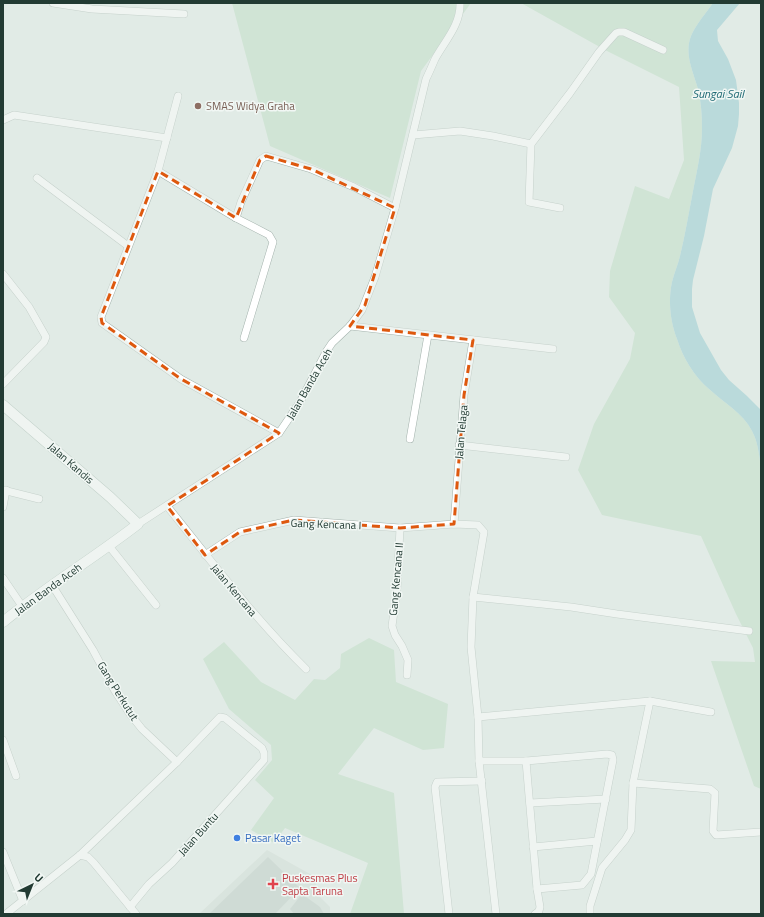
<svg xmlns="http://www.w3.org/2000/svg" width="764" height="917" font-family="'Titillium Web',sans-serif">
  <rect width="100%" height="100%" fill="#e1ebe6"/>
  <polygon fill="#cfdbd5" points="267,850 319,879 313,890 330,907 330,914 199,914"/>
  <g fill="#badbc2">
    <polygon points="232,3 471,3 421,71 390,198 270,146"/>
    <path d="M521,3h192c-7,10 -17,21 -22,33 -7,18 2,35 7,53 3,13 4,26 4,39 0,22 -5,42 -9,63 -4,21 -8,44 -13,65 -2,9 -6,17 -8,26 -4,18 -2,39 5,57 6,19 17,37 32,50 15,14 34,24 43,42 6,11 7,24 9,36v322l-7,-3 -43,-125 44,1 -2,-14 -17,-34 -35,-78 -99,-21 -24,-45 16,-46 36,-65 5,-26 -26,-36 1,-26 25,-85 34,13 15,-39 -5,-73 -72,-36z"/>
    <polygon points="369,638 394,650 396,682 448,704 444,748 423,750 374,728 338,774 394,793 404,914 350,914 368,863 285,828 274,843 251,830 274,798 255,780 272,760 271,745 229,709 203,659 224,642 261,682 295,700 314,679 325,680 340,668 341,654"/>
  </g>
  <path fill="#8ac6ce" d="M713,3h27l-23,27 1,11 10,18 8,21 3,23v11l-1,12 -6,22 -19,41 -9,47 -11,44 -1,9v18l8,26 21,37 8,10 18,16 14,14v57c-2,-12 -3,-25 -9,-36 -9,-18 -28,-28 -43,-42 -15,-13 -26,-31 -32,-50 -7,-18 -9,-39 -5,-57 2,-9 6,-17 8,-26 5,-21 9,-44 13,-65 4,-21 9,-41 9,-63 0,-13 -1,-26 -4,-39 -5,-18 -14,-35 -7,-53 5,-12 15,-23 22,-33z"/>
  <g fill="#b9c8c2">
    <polygon points="268,857 300,888 275,914 209,914"/>
    <polygon points="302,894 320,907 324,914 294,914 290,909"/>
  </g>
  <g fill="none" stroke-linecap="round" stroke-linejoin="round">
    <defs>
      <g id="street">
        <polyline points="53,3 92,9 184,14"/>
        <polyline points="178,96 158,171 101,317 102,323 181,379 279,433"/>
        <polyline points="3,120 14,115 167,138"/>
        <polyline points="413,135 460,131 493,136 531,144"/>
        <polyline points="158,171 236,218 269,235 273,242 244,338"/>
        <polyline points="37,178 128,246"/>
        <polyline points="560,208 529,202 531,144 570,93 599,52 616,33 619,32 624,32 663,50"/>
        <polyline points="236,218 241,202 260,160 266,156 311,169 354,187 395,208"/>
        <polyline points="3,274 29,307 46,337 44,342 3,384"/>
        <polyline points="350,326 553,349"/>
        <polyline points="410,439 428,335"/>
        <polyline points="459,445 566,457"/>
        <polyline points="3,490 39,499"/>
        <path d="M167,506c45,56 88,113 139,163"/>
        <polyline points="3,507 6,490"/>
        <path d="M138,524l141,-91 21,-31 26,-50 6,-9 18,-17 12,-16 13,-33 20,-69 31,-129c3,-6 6,-13 9,-20 10,-18 26,-35 25,-56"/>
        <polyline points="454,524 464,395 473,340"/>
        <polyline points="400,528 397,590 392,626 395,635 402,646 408,660 407,675"/>
        <polyline points="109,546 156,605"/>
        <polyline points="205,555 240,532 294,520 400,528 454,524 478,525 484,532 473,597 471,647 478,717 479,761 496,914"/>
        <polyline points="3,578 22,606"/>
        <polyline points="52,585 93,650 115,691 130,714 142,729 177,762 220,717 225,718 262,748 264,753 264,760 222,807 172,863 149,884 130,907"/>
        <polyline points="473,597 571,607 617,614 749,631"/>
        <polyline points="478,717 650,701 711,712"/>
        <polyline points="3,740 16,776"/>
        <polyline points="479,761 526,761 607,754 612,755 613,760 591,874 582,885 537,889"/>
        <polyline points="526,761 537,889 540,907 539,911 535,914"/>
        <polyline points="633,783 710,789 715,793 713,831 716,835 761,832"/>
        <polyline points="530,803 606,799"/>
        <polyline points="533,847 597,841"/>
        <polyline points="3,852 23,901"/>
        <polyline points="80,855 88,857 94,863 136,914"/>
        <polyline points="6,914 80,855 177,762"/>
        <polyline points="449,914 435,787 437,782 482,781"/>
        <polyline points="590,914 590,906 602,868 625,840 631,830 633,783 650,701"/>
      </g>
      <path id="secondary" d="M3,405l107,92 28,27c-44,34 -92,63 -135,98"/>
    </defs>
    <use href="#street" stroke="#a4b3ad" stroke-width="8"/>
    <use href="#secondary" stroke="#a0b6ad" stroke-width="11"/>
    <use href="#street" stroke="#fff" stroke-width="7"/>
    <use href="#secondary" stroke="#fff" stroke-width="10"/>
  </g>
  <path d="M0 0H764V917H0ZM266,156l45,13 84,39 -30,97 -15,21 123,14 -9,55 -10,129 -54,4 -106,-8 -54,12 -35,23 -38,-49 112,-73 -98,-54 -79,-56 -1,-6 57,-146 78,47 24,-58z" fill="#e1ebe6" fill-opacity=".55" fill-rule="evenodd"/>
  <path fill="none" stroke="#de580e" stroke-width="3" stroke-dasharray="8 5" stroke-linejoin="round" d="M266,156l45,13 84,39 -30,97 -15,21 123,14 -9,55 -10,129 -54,4 -106,-8 -54,12 -35,23 -38,-49 112,-73 -98,-54 -79,-56 -1,-6 57,-146 78,47 24,-58z"/>
  <circle fill="#8d6e63" stroke="#f1f7f4" stroke-width="1.5" cx="198" cy="106" r="4"/>
  <circle fill="#3f7fe0" stroke="#f1f7f4" stroke-width="1.5" cx="237" cy="838" r="4"/>
  <path fill="#e0444e" stroke="#f1f7f4" stroke-width="1.5" d="M271 878h4v4h4v4h-4v4h-4v-4h-4v-4h4z"/>
  <g text-anchor="middle" dominant-baseline="central" stroke-width="3" stroke-linejoin="round" paint-order="stroke">
    <g font-size="11" fill="#785e54" stroke="#f1f7f4" text-anchor="start">
      <text x="206" y="106">SMAS Widya Graha</text>
    </g>
    <g font-size="11" fill="#223b33" stroke="#f1f7f4">
      <text transform="translate(309 384) rotate(-60)">Jalan Banda Aceh</text>
      <text transform="translate(461 432) rotate(-85)">Jalan Telaga</text>
      <text transform="translate(71 463) rotate(41)">Jalan Kandis</text>
      <text transform="translate(326 524) rotate(2)">Gang Kencana I</text>
      <text transform="translate(396 579) rotate(-85)">Gang Kencana II</text>
      <text transform="translate(48 589) rotate(-36)">Jalan Banda Aceh</text>
      <text transform="translate(234 590) rotate(50)">Jalan Kencana</text>
      <text transform="translate(118 691) rotate(58)">Gang Perkutut</text>
      <text transform="translate(198 834) rotate(-48)">Jalan Buntu</text>
    </g>
    <g font-size="11" fill="#366cbe" stroke="#f1f7f4" text-anchor="start">
      <text x="245" y="838">Pasar Kaget</text>
    </g>
    <g font-size="11" fill="#be3a42" stroke="#f1f7f4" text-anchor="start">
      <text x="282" y="878">Puskesmas Plus<tspan x="282" dy="13">Sapta Taruna</tspan></text>
    </g>
    <g font-size="12" font-style="italic" fill="#1e6974" stroke="#f1f7f4">
      <text x="718" y="93">Sungai Sail</text>
    </g>
  </g>
  <rect width="764" height="917" fill="none" stroke="#223b33" stroke-width="8"/>
  <g transform="translate(32 885) rotate(43)" stroke="#f1f7f4" stroke-width="3" paint-order="stroke">
  <path d="M0-3L7 15L0 10L-7 15Z" fill="#223b33"/>
  <text y="-6" font-size="11" font-weight="bold" text-anchor="middle" fill="#223b33">U</text>
  </g>
</svg>
